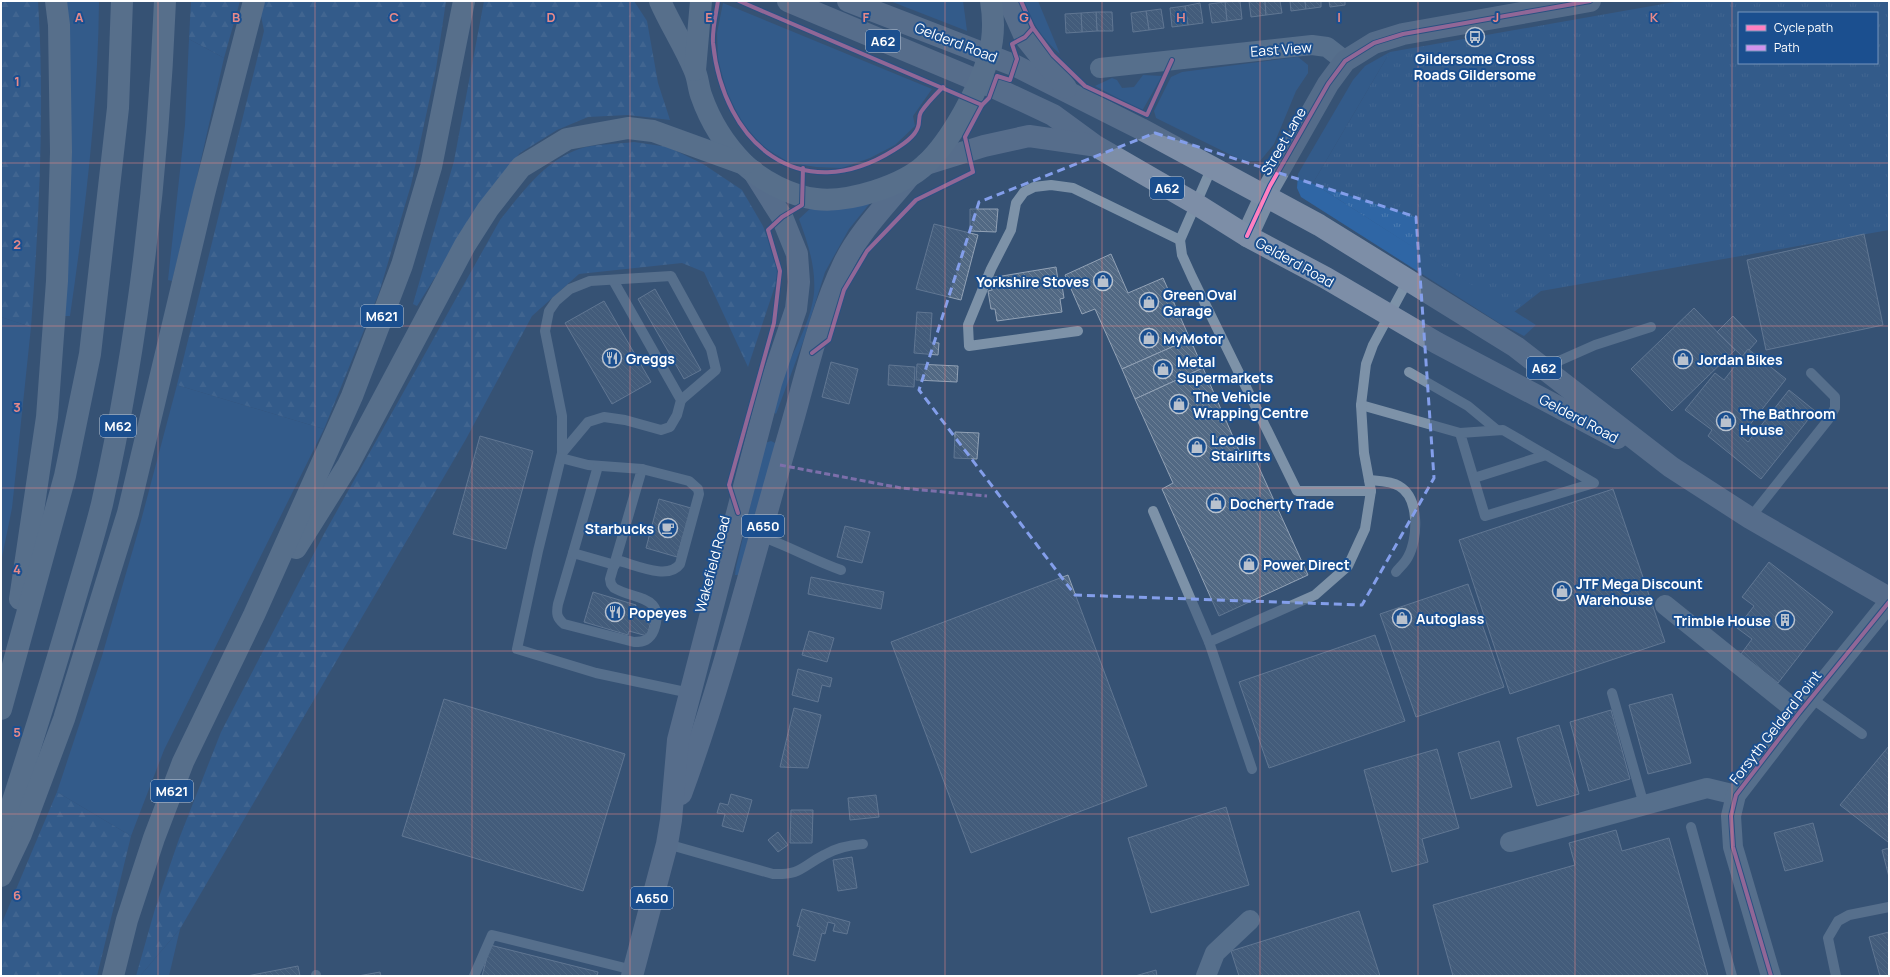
<svg xmlns="http://www.w3.org/2000/svg" width="1890" height="977" font-family="Manrope,sans-serif">
  <defs>
    <pattern id="forest-firs" width="22" height="20" patternUnits="userSpaceOnUse"><rect width="22" height="20" fill="#2f66a5"/><path d="M5 1l3.5 6h-7zM16 11l3.5 6h-7z" fill="#4e7db2"/></pattern>
    <pattern id="park-tufts" width="24" height="20" patternUnits="userSpaceOnUse"><rect width="24" height="20" fill="#2f66a5"/><path d="M3 7l-1-3M5 7V3M7 7l1-3M15 17l-1-3M17 17v-4M19 17l1-3" fill="none" stroke="#4e7db2"/></pattern>
    <pattern id="building-back-hatch" width="6" height="6" patternUnits="userSpaceOnUse"><rect width="6" height="6" fill="#526984"/><path d="M-1 5l2 2M0 0l6 6M5-1l2 2" fill="none" stroke="#6c8096"/></pattern>
  </defs>
  <rect width="100%" height="100%" fill="#365274"/>
  <g fill="#2f66a5">
    <path d="M66,1h33c-1,106 -14,211 -29,315h-6z"/>
    <polygon points="890,1 963,1 967,31"/>
    <path d="M1023,1h15l22,53c-18,-15 -28,-32 -37,-53z"/>
    <polygon points="723,3 932,89 913,116 915,126 895,145 870,158 842,168 816,167 790,163 763,147 742,123 727,93 718,60 717,33"/>
    <polygon points="189,39 224,58 188,217 172,281 168,280 185,125"/>
    <polygon points="1390,52 1313,183 1536,325 1524,336 1499,323 1301,197 1297,188 1298,174 1353,80 1365,66"/>
    <polygon points="1298,57 1308,65 1308,73 1296,91 1274,144 1260,161 1243,161 1156,118 1154,111 1171,77 1182,72"/>
    <polygon points="1143,75 1162,76 1142,111 1095,86 1112,78 1117,80 1122,88 1134,87"/>
    <path d="M875,197l-26,32 -24,43 -22,70 -27,72 -3,-3c4,-13 8,-27 13,-41 10,-25 25,-49 28,-77 2,-25 -6,-50 -15,-74l15,-14z"/>
    <polygon points="1,317 31,327 12,508 1,562"/>
    <polygon points="177,385 324,429 164,750 131,836 57,792 102,656 138,532"/>
    <polygon points="771,441 777,444 739,575 735,575 736,567 765,443"/>
    <polygon points="180,929 169,976 140,976"/>
  </g>
  <g fill="url(#forest-firs)">
    <path d="M1,1h37c7,108 1,218 -7,326l-30,-10z"/>
    <polygon points="191,1 240,1 224,58 189,39"/>
    <polygon points="263,1 446,1 436,69 411,185 379,293 324,429 177,385 264,31 260,10"/>
    <polygon points="484,1 634,1 647,21 658,83 670,120 628,115 588,117 557,130 520,153 492,187 417,306 413,304 454,161"/>
    <path d="M634,142l34,5 35,17 39,26 21,36 17,45 -32,96 -44,-95 -22,-9 -103,11 -47,42 -66,123 -286,490 -40,47h-4l19,-67 24,-70 42,-107 103,-198 176,-314c22,-27 44,-59 79,-71 15,-5 38,-5 55,-7z"/>
    <polygon points="57,792 131,836 97,976 1,976 1,925"/>
  </g>
  <path fill="url(#park-tufts)" fill-rule="evenodd" d="M1680,1h209v229l-348,61 -27,21 -201,-129 77,-131zM1739,13h138v50h-138z"/>
  <g fill="url(#building-back-hatch)" stroke="#92a2b6">
    <polygon points="1240,1 1242,19 1227,21 1225,2"/>
    <polygon points="1249,1 1265,1 1266,15 1251,17"/>
    <polygon points="1265,1 1280,1 1282,13 1266,15"/>
    <polygon points="1290,1 1305,1 1306,9 1291,11"/>
    <polygon points="1305,1 1321,1 1321,7 1306,9"/>
    <polygon points="1329,1 1345,1 1345,5 1330,7"/>
    <polygon points="1225,2 1227,21 1212,23 1209,4"/>
    <polygon points="1200,3 1203,23 1188,25 1185,6"/>
    <polygon points="1185,6 1188,25 1172,27 1170,8"/>
    <polygon points="1161,9 1164,28 1149,30 1146,11"/>
    <polygon points="1146,11 1149,30 1133,32 1131,13"/>
    <polygon points="1096,12 1112,12 1113,31 1097,31"/>
    <polygon points="1096,12 1097,31 1082,32 1081,13"/>
    <polygon points="1081,13 1082,32 1066,33 1065,14"/>
    <polygon points="970,209 998,209 996,232 970,231"/>
    <polygon points="934,224 978,235 961,300 916,289"/>
    <polygon points="1864,234 1883,325 1766,350 1747,260"/>
    <polygon points="1111,254 1128,293 1163,278 1190,339 1122,369 1095,309 1082,314 1065,275"/>
    <polygon points="1056,267 1058,280 1061,279 1064,298 1060,299 1062,312 997,321 995,309 991,309 988,291 992,290 990,278"/>
    <polygon points="655,289 701,370 684,379 638,299"/>
    <polygon points="604,301 651,382 612,404 565,323"/>
    <polygon points="1694,308 1735,350 1672,411 1631,369"/>
    <polygon points="917,312 932,313 930,342 939,343 938,355 914,353"/>
    <polygon points="1733,316 1757,341 1743,357 1717,332"/>
    <polygon points="1190,339 1203,368 1135,399 1122,369"/>
    <polygon points="1748,349 1786,379 1741,436 1748,442 1789,390 1815,411 1761,479 1708,436 1712,430 1685,410 1715,373 1724,380"/>
    <polygon points="831,362 858,369 849,404 822,397"/>
    <polygon points="917,364 958,366 957,382 916,380"/>
    <polygon points="889,365 915,367 914,387 888,385"/>
    <polygon points="1203,368 1241,455 1251,450 1308,575 1219,616 1162,489 1173,483 1135,399"/>
    <polygon points="955,432 979,433 977,459 954,458"/>
    <polygon points="480,436 533,451 506,549 453,534"/>
    <polygon points="1613,489 1665,642 1510,694 1459,540"/>
    <polygon points="659,499 691,508 677,557 646,548"/>
    <polygon points="845,526 870,532 862,563 837,557"/>
    <polygon points="1769,562 1833,612 1778,683 1741,654 1752,639 1737,628 1754,606 1742,597"/>
    <polygon points="1068,575 1147,786 971,853 891,642"/>
    <polygon points="811,577 884,592 881,609 808,594"/>
    <polygon points="1468,584 1504,687 1416,717 1380,614"/>
    <polygon points="593,592 636,605 635,609 653,614 647,636 629,631 628,635 584,622"/>
    <polygon points="809,631 834,638 827,662 802,655"/>
    <polygon points="1375,635 1405,721 1269,768 1239,682"/>
    <polygon points="798,669 832,678 830,687 822,685 818,702 792,695"/>
    <polygon points="1672,694 1691,763 1648,774 1629,705"/>
    <polygon points="444,699 625,754 583,891 402,836"/>
    <polygon points="794,708 821,715 808,768 780,767"/>
    <polygon points="1611,710 1630,779 1589,791 1570,722"/>
    <polygon points="1559,725 1579,794 1537,806 1517,738"/>
    <polygon points="1499,741 1512,787 1471,799 1458,753"/>
    <polygon points="1889,746 1889,842 1888,842 1840,805"/>
    <polygon points="1437,749 1459,828 1422,839 1428,862 1392,872 1364,770"/>
    <polygon points="731,794 752,800 743,832 722,826 725,814 717,813 720,803 728,805"/>
    <polygon points="876,795 879,817 850,820 848,798"/>
    <polygon points="1226,807 1249,885 1151,913 1128,838"/>
    <polygon points="791,810 813,810 812,843 790,843"/>
    <polygon points="1813,823 1823,861 1785,871 1774,833"/>
    <polygon points="1616,830 1622,851 1669,838 1708,976 1453,976 1433,905 1575,865 1569,843"/>
    <polygon points="778,832 788,845 778,852 768,840"/>
    <polygon points="1889,848 1889,877 1882,850"/>
    <polygon points="852,857 857,888 838,891 833,860"/>
    <polygon points="802,909 850,922 847,934 833,931 835,924 828,922 825,934 822,933 815,961 793,955 800,927 797,926"/>
    <polygon points="1359,911 1380,976 1239,976 1231,951"/>
    <polygon points="1889,932 1889,976 1880,976 1869,937"/>
    <polygon points="490,945 598,972 597,976 482,976"/>
    <polygon points="298,966 300,976 247,976"/>
    <polygon points="1156,970 1157,976 1135,976"/>
    <polygon points="380,972 381,976 358,976"/>
  </g>
  <g fill="none" stroke-linecap="round" stroke-linejoin="round">
    <g stroke="#7d92a8" stroke-width="10">
      <polyline points="1180,240 1182,255 1192,277 1297,491 1371,491"/>
      <polyline points="613,280 681,400 677,415 670,427 661,430 625,420 604,417 588,422 562,453 538,551 517,649 596,673 690,693"/>
      <polyline points="1078,331 969,346 968,325 991,269 1011,230 1016,203 1024,192 1034,187 1051,185 1073,188 1180,240 1212,167"/>
      <polyline points="1543,368 1595,345 1651,327"/>
      <polyline points="1409,372 1468,406 1497,430"/>
      <polyline points="1361,405 1460,433 1503,430 1594,483 1485,516 1460,433"/>
      <polyline points="562,453 562,416 545,331 549,311 556,301 570,289 590,281 671,276 711,349 716,370 681,400"/>
      <path d="M561,458l27,7 54,4 -32,110 1,5 3,4c21,12 52,7 40,42 -4,10 -10,12 -20,12l-70,-18c-7,-6 -8,-10 -6,-20l15,-51"/>
      <polyline points="598,466 573,553 615,565"/>
      <polyline points="1474,478 1546,455"/>
      <path d="M1369,480c9,1 22,1 30,6 21,12 19,53 9,71 -3,6 -8,10 -12,15"/>
      <polyline points="1153,511 1209,642 1315,595 1348,566 1365,529 1371,491 1364,453 1361,405 1366,364 1373,345 1408,280"/>
      <polyline points="1750,518 1828,420 1835,408 1835,397 1811,373"/>
      <path d="M760,536c29,10 53,24 81,34"/>
      <path d="M616,560c18,4 52,21 64,4l19,-70 -1,-5 -9,-8 -47,-12"/>
      <polyline points="1209,642 1252,769"/>
      <polyline points="1612,693 1644,805"/>
      <polyline points="1811,698 1862,734"/>
      <polyline points="1691,827 1732,976"/>
      <path d="M667,844l106,30c28,1 28,-7 51,-19 12,-7 25,-10 39,-11"/>
      <polyline points="316,975 316,976"/>
      <polyline points="474,976 492,935 633,970"/>
      <polyline points="1836,976 1828,938 1838,921 1849,915 1889,907"/>
    </g>
    <g stroke="#7d92a8" stroke-width="20">
      <polyline points="1100,68 1312,45 1327,47 1345,61"/>
      <polyline points="1665,605 1799,713"/>
      <polyline points="1510,842 1707,788 1736,795"/>
      <polyline points="1206,976 1215,953 1250,920"/>
      <polyline points="1771,976 1733,847 1731,816 1736,795 1799,713 1889,602"/>
    </g>
    <polyline stroke="#798da4" stroke-width="22" points="1247,236 1270,186 1328,84 1345,61 1374,43 1403,34 1590,1"/>
    <g stroke="#7d8ea7" stroke-width="22">
      <polyline points="788,1 993,87 1053,115 1094,145 1196,204 1247,236 1326,278 1437,343 1617,438"/>
      <polyline points="848,1 1016,66 1141,129 1319,225 1516,347 1671,467 1750,518 1889,598"/>
      <polyline points="1009,1 1025,37 1066,88"/>
      <polyline points="926,164 984,146 1029,136 1091,145"/>
      <path d="M681,794c43,-117 73,-240 108,-360 17,-57 29,-117 55,-171 15,-31 42,-58 64,-85"/>
      <polyline points="632,976 667,844 671,820 678,740 771,383 796,309 799,282 797,254 782,217 753,171"/>
    </g>
    <g stroke="#7e92a7" stroke-width="22">
      <path d="M660,1c10,23 24,44 34,68 4,8 4,17 7,26 9,26 23,49 43,69 18,17 47,32 72,35 32,4 87,-13 110,-35 25,-23 54,-77 63,-109 5,-18 5,-36 2,-54"/>
      <polyline points="695,70 701,1"/>
      <polyline points="296,548 348,465 465,245 488,209 521,167 567,139 628,128 653,131 744,164"/>
      <polyline points="20,599 47,417 57,281 61,152 59,25 56,1"/>
      <polyline points="1,709 65,476 90,354 118,108 122,1"/>
      <path d="M1,838c26,-80 51,-159 74,-239 9,-31 19,-63 27,-95 37,-165 56,-334 63,-503"/>
      <polyline points="1,876 21,834 64,719 128,513 204,194 254,1"/>
      <polyline points="113,976 127,920 154,838 183,762 254,615 352,396 402,265 431,167 464,1"/>
    </g>
    <polyline stroke="#d193ec" stroke-width="3" stroke-dasharray="6 3" stroke-linecap="butt" points="780,465 901,488 987,496"/>
    <defs>
      <g id="cycleway">
        <path d="M718,1c-2,13 -6,29 -5,42 10,100 87,166 181,107 8,-5 21,-13 24,-23 2,-5 0,-10 3,-15 6,-9 14,-17 22,-25"/>
        <polyline points="739,1 982,105"/>
        <polyline points="1021,1 1033,28 1053,55 1085,86 1147,115 1172,60"/>
        <polyline points="1247,236 1270,186 1328,84 1345,61 1374,43 1403,34 1590,1"/>
        <polyline points="812,353 829,340 844,290 867,251 916,200 973,172 965,137 982,105 989,98 997,76 1010,80 1017,59 1012,44 1025,37 1033,28"/>
        <polyline points="738,513 729,485 774,323 780,271 768,230 782,217 802,205 803,168"/>
        <polyline points="1771,976 1733,847 1731,816 1736,795 1799,713 1889,602"/>
      </g>
    </defs>
    <use href="#cycleway" stroke="#1b4f8f" stroke-width="6"/>
    <use href="#cycleway" stroke="#ff80c0" stroke-width="4"/>
  </g>
  <path d="M0 0H1890V977H0ZM1155,133l261,84 18,261 -72,127 -287,-10 -156,-205 60,-188z" fill="#365274" fill-opacity=".55" fill-rule="evenodd"/>
  <path fill="none" stroke="#839eea" stroke-width="3" stroke-dasharray="8 5" stroke-linejoin="round" d="M1155,133l261,84 18,261 -72,127 -287,-10 -156,-205 60,-188z"/>
  <path fill="none" stroke="#e88989" stroke-width="1" stroke-opacity="0.55" d="M158,1v975M315,1v975M472,1v975M630,1v975M788,1v975M945,1v975M1102,1v975M1260,1v975M1418,1v975M1575,1v975M1732,1v975M1,163h1888M1,326h1888M1,488h1888M1,651h1888M1,814h1888"/>
  <defs>
    <symbol id="bus-ring" viewBox="-11 -11 22 22"><circle r="9.5" fill="#1b4f8f" stroke="#b9c2ce" stroke-width="1.5"/><path d="M-5-6H5V4H4V6H2V4H-2V6H-4V4H-5ZM-3.5-4V0h7V-4ZM-3.5 1.2v1.5H-2V1.2ZM2 1.2v1.5H3.5V1.2Z" fill="#b9c2ce"/></symbol>
    <symbol id="shop-ring" viewBox="-11 -11 22 22"><circle r="9.5" fill="#1b4f8f" stroke="#b9c2ce" stroke-width="1.5"/><path d="M-5-2.5h2.3a2.7 3.5 0 0 1 5.4 0H5L5.5 6h-11ZM-1.5-2.5h3a1.5 2.3 0 0 0-3 0Z" fill="#b9c2ce"/></symbol>
    <symbol id="restaurant-ring" viewBox="-11 -11 22 22"><circle r="9.5" fill="#1b4f8f" stroke="#b9c2ce" stroke-width="1.5"/><path d="M-5-6h1v4h1v-4h1v4h1v-4h1v5L-1.5 .5V6h-2V.5L-5-1ZM5-6V6H3V1.5H1.5Q1.5-4 5-6Z" fill="#b9c2ce"/></symbol>
    <symbol id="cafe-ring" viewBox="-11 -11 22 22"><circle r="9.5" fill="#1b4f8f" stroke="#b9c2ce" stroke-width="1.5"/><path d="M-5.5-4.5H6V0H3Q3 3.5 0 3.5H-2.5Q-5.5 3.5-5.5 0ZM3-3.2v2h1.7v-2ZM-6 4.5H4V6H-6Z" fill="#b9c2ce"/></symbol>
    <symbol id="building-ring" viewBox="-11 -11 22 22"><circle r="9.5" fill="#1b4f8f" stroke="#b9c2ce" stroke-width="1.5"/><path d="M-4-6H4V6H1V3H-1V6H-4ZM-2.5-4.3h1.7v1.8h-1.7ZM.8-4.3h1.7v1.8H.8ZM-2.5-1h1.7V.8h-1.7ZM.8-1h1.7V.8H.8Z" fill="#b9c2ce"/></symbol>
  </defs>
  <g fill-rule="evenodd">
    <use href="#bus-ring" x="1464" y="26" width="22" height="22"/>
    <use href="#shop-ring" x="1092" y="270" width="22" height="22"/>
    <use href="#shop-ring" x="1138" y="291" width="22" height="22"/>
    <use href="#shop-ring" x="1138" y="327" width="22" height="22"/>
    <use href="#restaurant-ring" x="601" y="347" width="22" height="22"/>
    <use href="#shop-ring" x="1672" y="348" width="22" height="22"/>
    <use href="#shop-ring" x="1152" y="358" width="22" height="22"/>
    <use href="#shop-ring" x="1168" y="393" width="22" height="22"/>
    <use href="#shop-ring" x="1715" y="410" width="22" height="22"/>
    <use href="#shop-ring" x="1186" y="436" width="22" height="22"/>
    <use href="#shop-ring" x="1205" y="492" width="22" height="22"/>
    <use href="#cafe-ring" x="657" y="517" width="22" height="22"/>
    <use href="#shop-ring" x="1238" y="553" width="22" height="22"/>
    <use href="#shop-ring" x="1551" y="580" width="22" height="22"/>
    <use href="#restaurant-ring" x="604" y="601" width="22" height="22"/>
    <use href="#shop-ring" x="1391" y="607" width="22" height="22"/>
    <use href="#building-ring" x="1774" y="609" width="22" height="22"/>
  </g>
  <g text-anchor="middle" dominant-baseline="central" stroke-width="4" stroke-linejoin="round" paint-order="stroke">
    <g fill="#1b4f8f" stroke="#bbcadd" stroke-width="1">
      <rect x="866" y="30" width="34" height="22" rx="3"/>
      <rect x="1150" y="177" width="34" height="22" rx="3"/>
      <rect x="361" y="305" width="42" height="22" rx="3"/>
      <rect x="1527" y="357" width="34" height="22" rx="3"/>
      <rect x="100" y="415" width="36" height="22" rx="3"/>
      <rect x="742" y="515" width="42" height="22" rx="3"/>
      <rect x="151" y="780" width="42" height="22" rx="3"/>
      <rect x="631" y="887" width="42" height="22" rx="3"/>
    </g>
    <g font-size="13" font-weight="bold" fill="#fff">
      <text x="883" y="41">A62</text>
      <text x="1167" y="188">A62</text>
      <text x="382" y="316">M621</text>
      <text x="1544" y="368">A62</text>
      <text x="118" y="426">M62</text>
      <text x="763" y="526">A650</text>
      <text x="172" y="791">M621</text>
      <text x="652" y="898">A650</text>
    </g>
    <g font-size="14" fill="#fff" stroke="#1b4f8f">
      <text transform="translate(956 42) rotate(21)">Gelderd Road</text>
      <text transform="translate(1281 49) rotate(-4)">East View</text>
      <text transform="translate(1283 141) rotate(-60)">Street Lane</text>
      <text transform="translate(1295 262) rotate(29)">Gelderd Road</text>
      <text transform="translate(1579 418) rotate(28)">Gelderd Road</text>
      <text transform="translate(712 564) rotate(-75)">Wakefield Road</text>
      <text transform="translate(1775 727) rotate(-52)">Forsyth Gelderd Point</text>
    </g>
    <g font-size="14" font-weight="bold" fill="#fff" stroke="#1b4f8f" text-anchor="start">
      <text x="1475" y="58" text-anchor="middle">Gildersome Cross<tspan x="1475" dy="16">Roads Gildersome</tspan></text>
      <text x="1089" y="281" text-anchor="end">Yorkshire Stoves</text>
      <text x="1163" y="294">Green Oval<tspan x="1163" dy="16">Garage</tspan></text>
      <text x="1163" y="338">MyMotor</text>
      <text x="626" y="358">Greggs</text>
      <text x="1697" y="359">Jordan Bikes</text>
      <text x="1177" y="361">Metal<tspan x="1177" dy="16">Supermarkets</tspan></text>
      <text x="1193" y="396">The Vehicle<tspan x="1193" dy="16">Wrapping Centre</tspan></text>
      <text x="1740" y="413">The Bathroom<tspan x="1740" dy="16">House</tspan></text>
      <text x="1211" y="439">Leodis<tspan x="1211" dy="16">Stairlifts</tspan></text>
      <text x="1230" y="503">Docherty Trade</text>
      <text x="654" y="528" text-anchor="end">Starbucks</text>
      <text x="1263" y="564">Power Direct</text>
      <text x="1576" y="583">JTF Mega Discount<tspan x="1576" dy="16">Warehouse</tspan></text>
      <text x="629" y="612">Popeyes</text>
      <text x="1416" y="618">Autoglass</text>
      <text x="1771" y="620" text-anchor="end">Trimble House</text>
    </g>
  </g>
  <g font-size="13" text-anchor="middle" font-weight="bold" fill="#e88989" stroke="#1b4f8f" stroke-width="4" stroke-linejoin="round" paint-order="stroke">
    <text x="79" y="22">A</text>
    <text x="236" y="22">B</text>
    <text x="394" y="22">C</text>
    <text x="551" y="22">D</text>
    <text x="709" y="22">E</text>
    <text x="866" y="22">F</text>
    <text x="1024" y="22">G</text>
    <text x="1181" y="22">H</text>
    <text x="1339" y="22">I</text>
    <text x="1496" y="22">J</text>
    <text x="1654" y="22">K</text>
    <text x="17" y="86">1</text>
    <text x="17" y="249">2</text>
    <text x="17" y="412">3</text>
    <text x="17" y="574">4</text>
    <text x="17" y="737">5</text>
    <text x="17" y="900">6</text>
  </g>
  <rect width="1890" height="977" fill="none" stroke="#ffffff" stroke-width="4"/>
  <rect x="1738" y="12" width="140" height="52" fill="#1b4f8f" stroke="#7695bc"/>
  <rect x="1746" y="25" width="20" height="6" fill="#ff80c0" stroke="#7695bc"/>
  <text x="1774" y="32" font-size="12" fill="#ffffff">Cycle path</text>
  <rect x="1746" y="45" width="20" height="6" fill="#d193ec" stroke="#7695bc"/>
  <text x="1774" y="52" font-size="12" fill="#ffffff">Path</text>
</svg>
